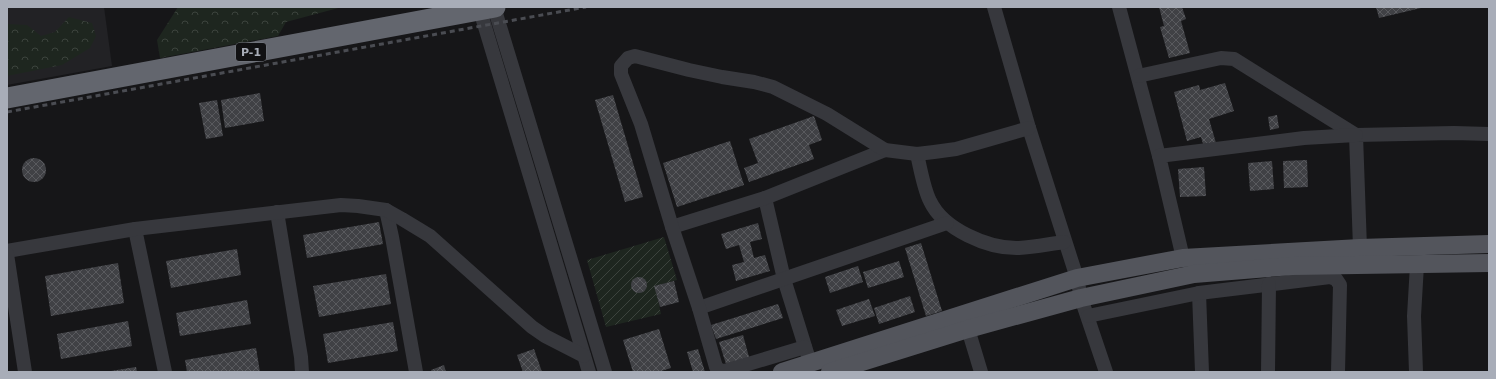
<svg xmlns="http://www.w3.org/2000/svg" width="1496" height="379" font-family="'DejaVu Sans',sans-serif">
  <defs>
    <pattern id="forest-crowns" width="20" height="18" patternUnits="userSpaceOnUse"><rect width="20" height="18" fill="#1e261f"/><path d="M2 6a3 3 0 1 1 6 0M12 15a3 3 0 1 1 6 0" fill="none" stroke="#3c433d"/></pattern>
    <pattern id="garden-furrows" width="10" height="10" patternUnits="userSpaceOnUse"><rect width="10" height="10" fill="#1e261f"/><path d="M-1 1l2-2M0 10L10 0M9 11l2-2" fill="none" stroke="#3c433d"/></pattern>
    <pattern id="building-cross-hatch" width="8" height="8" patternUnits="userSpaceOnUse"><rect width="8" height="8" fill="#404145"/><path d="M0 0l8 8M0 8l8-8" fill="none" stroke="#595a5e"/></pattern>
  </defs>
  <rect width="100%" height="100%" fill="#161618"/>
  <polygon fill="#222225" points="7,7 104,7 112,66 7,85"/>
  <g fill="url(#forest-crowns)">
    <polygon points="178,7 342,7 286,22 278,36 160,58 157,40"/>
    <polygon points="69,17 92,23 96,36 90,48 62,65 7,76 7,24 27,25 41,36 55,32"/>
  </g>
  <polygon fill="url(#garden-furrows)" points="664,237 677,280 655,286 661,314 606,327 587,260"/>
  <g fill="url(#building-cross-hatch)">
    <polygon points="1159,7 1182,7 1186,19 1181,21 1190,53 1169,58 1160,27 1164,26"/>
    <polygon points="1376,7 1421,7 1421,8 1379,18"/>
    <polygon points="1225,83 1234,111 1209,119 1216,143 1203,144 1201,137 1187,141 1174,92 1199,85 1200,90"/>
    <polygon points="260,93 264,121 225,128 221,100"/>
    <polygon points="613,95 643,197 625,202 595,100"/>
    <polygon points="217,100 223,136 206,139 199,103"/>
    <polygon points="1277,115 1279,128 1270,130 1268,117"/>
    <polygon points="814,116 822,140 809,145 814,159 749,182 744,168 758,163 749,139"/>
    <polygon points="730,141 744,185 677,207 663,163"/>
    <circle cx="34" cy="170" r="12"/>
    <polygon points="1307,160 1308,187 1284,188 1283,161"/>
    <polygon points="1272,161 1274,189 1250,191 1248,163"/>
    <polygon points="1204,167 1206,196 1180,197 1178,169"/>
    <polygon points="379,222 383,244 307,258 303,235"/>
    <polygon points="758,223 762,239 750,242 754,258 765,255 770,271 736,281 732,265 744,262 739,245 726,249 721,234"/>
    <polygon points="921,243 942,311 926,316 905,248"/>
    <polygon points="237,249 241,275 171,288 166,261"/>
    <polygon points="899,261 904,277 868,288 863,272"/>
    <polygon points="118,263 124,303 51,316 45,276"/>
    <polygon points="858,266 863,282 830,293 825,277"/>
    <polygon points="386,274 391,304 319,317 313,286"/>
    <circle cx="639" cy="285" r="8"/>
    <polygon points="674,281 679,302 660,307 654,286"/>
    <polygon points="910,296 915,312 879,324 874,308"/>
    <polygon points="869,299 875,316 842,326 836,310"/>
    <polygon points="247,300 251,324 180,336 176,313"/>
    <polygon points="778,304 783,318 716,339 711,325"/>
    <polygon points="128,321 132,346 61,359 57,334"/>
    <polygon points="393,322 398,351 328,363 323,334"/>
    <polygon points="659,329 671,368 658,372 633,372 623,340"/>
    <polygon points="743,335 749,357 726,364 719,342"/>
    <polygon points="256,348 260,372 187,372 185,360"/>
    <polygon points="534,349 542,372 523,372 517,355"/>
    <polygon points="698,349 705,372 693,372 687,352"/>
    <polygon points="444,365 446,372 432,372 431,370"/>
    <polygon points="136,367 137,372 111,372 111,371"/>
  </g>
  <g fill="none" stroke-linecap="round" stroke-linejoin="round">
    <g stroke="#37383d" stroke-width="14">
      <polyline points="479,7 589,372"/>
      <polyline points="494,7 605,372"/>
      <polyline points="994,7 1029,128 1077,278 1081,298 1106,372"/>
      <polyline points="1119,7 1159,156"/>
      <polyline points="1138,76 1221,58 1234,59 1356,135"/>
      <path d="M917,154c3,13 7,36 13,47 13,28 58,48 89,47 15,-1 30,-4 45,-6"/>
      <polyline points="765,198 784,279 808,356"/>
      <polyline points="386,210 392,237 416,372"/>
      <polyline points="277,212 301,357 302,372"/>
      <polyline points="672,227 765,198 885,150"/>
      <polyline points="135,229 165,372"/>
      <polyline points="1360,248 1356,135 1454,133 1489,134"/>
      <polyline points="7,251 135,229 341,205 358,206 386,210 402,219 430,236 532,327 545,336 584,356"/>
      <polyline points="7,254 25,372"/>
      <polyline points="1183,258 1159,156 1304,138 1356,135"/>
      <polyline points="1199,293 1202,372"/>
      <polyline points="699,308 947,223"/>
      <polyline points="1088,316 1199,293 1330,277 1336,279 1340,285 1338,372"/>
      <polyline points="968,329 981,372"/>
      <polyline points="805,347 725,371 720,370 716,367 699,308 672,227 641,124 621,74 621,66 628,58 635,56 689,70 722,77 754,82 773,87 827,114 885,150 917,154 934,152 956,149 1029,128"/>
      <polyline points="1268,372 1269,284"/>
      <polyline points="1416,372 1414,316 1417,265"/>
    </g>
    <g stroke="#53555c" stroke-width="18">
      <polyline points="782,372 1077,278 1183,258 1360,248 1489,244"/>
      <polyline points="830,372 968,329 1081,298 1194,274 1292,266 1489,263"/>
    </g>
    <polyline stroke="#63666e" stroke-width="21" points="7,98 495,7"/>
    <polyline stroke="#4a4c52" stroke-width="3" stroke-dasharray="5 4" stroke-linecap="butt" points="7,112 586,7"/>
  </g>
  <g text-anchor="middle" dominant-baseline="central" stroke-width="3" stroke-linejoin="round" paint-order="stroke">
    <rect fill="#111113" stroke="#7b7e86" stroke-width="1" x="236" y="43" width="30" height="18" rx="3"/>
    <g font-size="11" font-weight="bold" fill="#a8adb8">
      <text x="251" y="52">P-1</text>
    </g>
  </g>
  <rect width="1496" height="379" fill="none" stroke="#a8adb8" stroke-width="16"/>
</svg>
